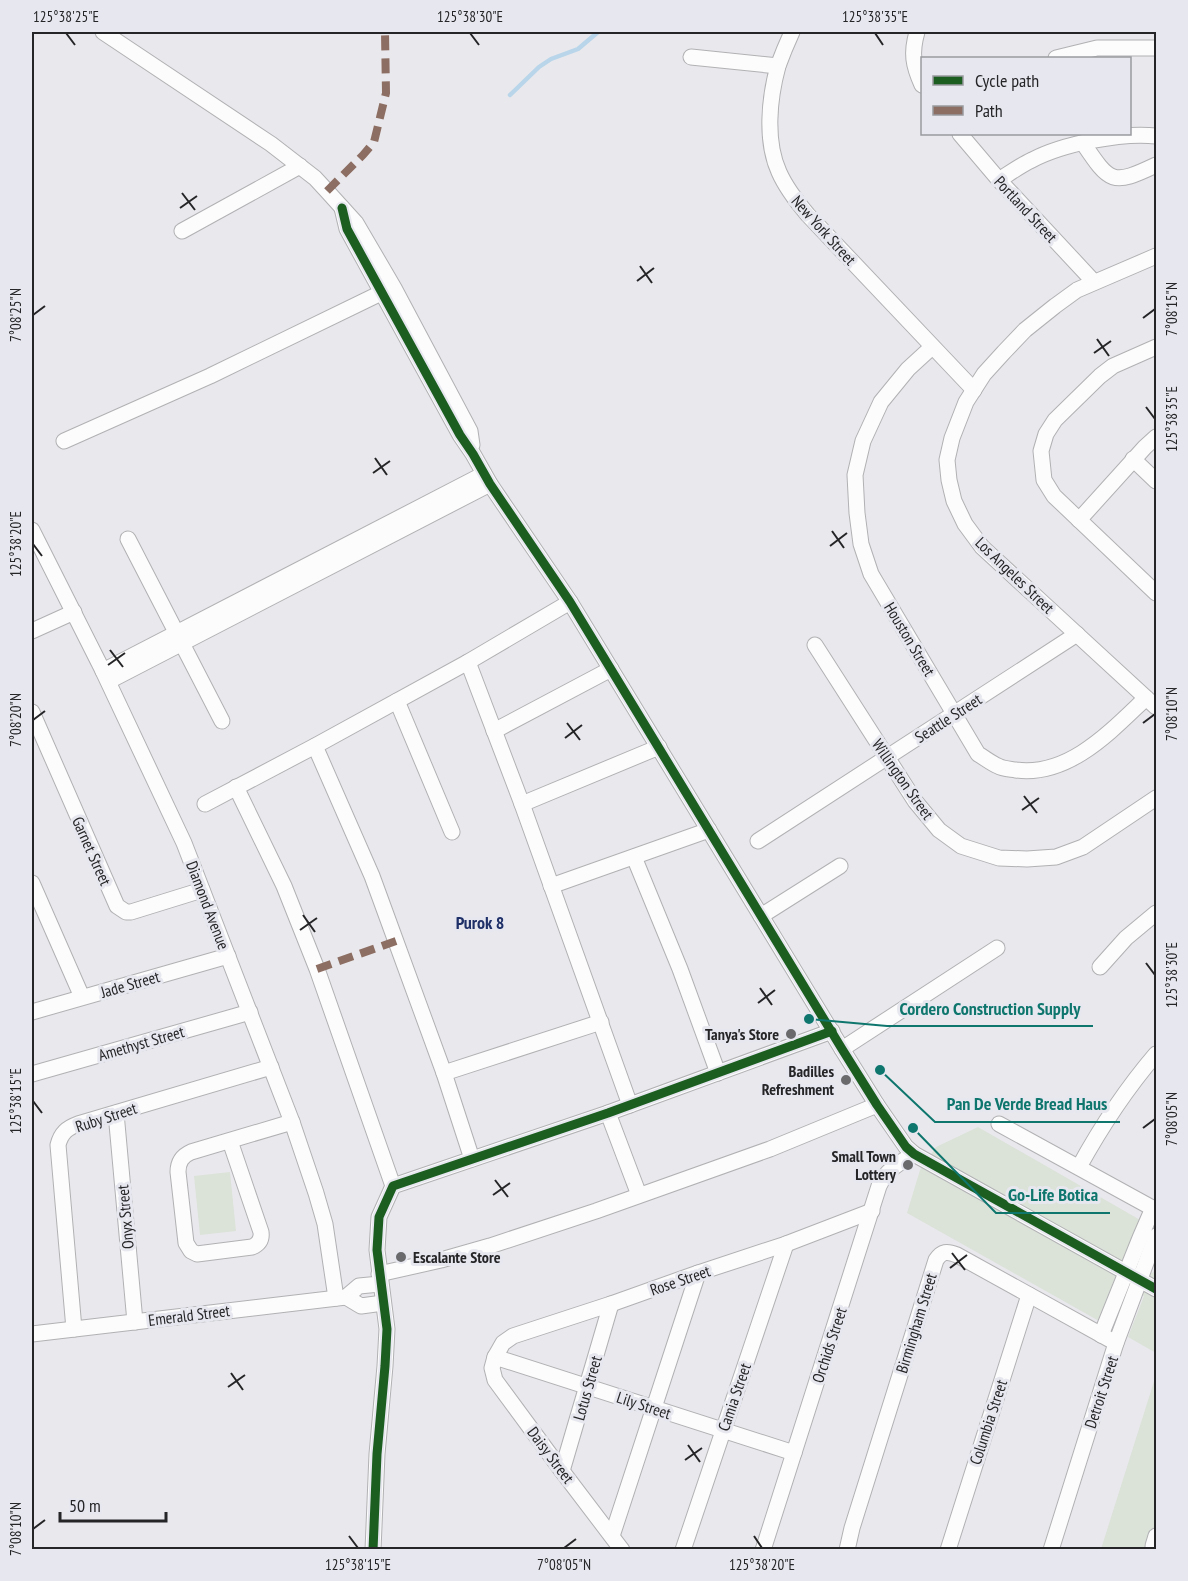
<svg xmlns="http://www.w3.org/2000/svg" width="1188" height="1581" font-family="'PT Sans Narrow',sans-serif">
  <rect width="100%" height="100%" fill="#e9e9ed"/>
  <g fill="#dbe2d8">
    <polygon points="978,1127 1142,1221 1126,1258 1153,1273 1156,1265 1156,1353 1128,1337 1144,1296 1117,1280 1099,1321 907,1213 920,1170 936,1147"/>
    <polygon points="230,1172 236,1231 200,1235 194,1176"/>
    <polygon points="1156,1375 1156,1549 1101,1549"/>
  </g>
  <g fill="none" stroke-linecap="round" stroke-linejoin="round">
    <polyline stroke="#b9d5e9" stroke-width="4.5" points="510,95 539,67 551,59 578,49 598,32"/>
    <defs>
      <g id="minor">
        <polyline points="103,32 271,144 315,178 327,191 356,223 394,288 470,431 472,445"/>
        <path d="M792,32c-5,11 -10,23 -14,34 -9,33 -13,75 1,106 7,16 18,30 29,43l166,175"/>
        <path d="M917,32c-6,21 -4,33 5,53"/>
        <polyline points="691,57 778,66"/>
        <polyline points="1056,58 1097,48 1156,48"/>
        <polyline points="960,134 999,180 1094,282"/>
        <path d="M1083,143c27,40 29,43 73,22"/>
        <path d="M999,180c11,-7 22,-15 33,-20 30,-16 90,-28 124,-24"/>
        <polyline points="342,208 347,229 460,435 473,454 490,484 570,602 842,1049 877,1105 906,1147 914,1154 1156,1289"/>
        <polyline points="182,231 300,166"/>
        <polyline points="1156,256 1077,290 1055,306 1025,330 1004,352 984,374 966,402 952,438 947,460 949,480 954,501 965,524 982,547 1156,707"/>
        <path d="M932,347l-24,22 -27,33 -18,39 -8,34 2,38 4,31 10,30 107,180c7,4 13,9 20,12 5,3 12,3 18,4 53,7 95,-39 130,-72"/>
        <polyline points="1156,347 1113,366 1100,376 1055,420 1046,434 1041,451 1044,480 1054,496 1156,593"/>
        <polyline points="64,441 210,376 383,292"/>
        <polyline points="1133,459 1156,481"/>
        <polyline points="1079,520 1145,447 1156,437"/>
        <polyline points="32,530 103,671 184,843 292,1122 316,1193 325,1224 336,1298"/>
        <polyline points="128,539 222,721"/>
        <polyline points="32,631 74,612"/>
        <polyline points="815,645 915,801 939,830 961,846 999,858 1027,859 1056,857 1083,847 1156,798"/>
        <polyline points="468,662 522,804 630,1105"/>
        <polyline points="103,671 484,474"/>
        <polyline points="109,681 490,484"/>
        <polyline points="397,701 452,832"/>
        <polyline points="32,712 117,906 126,912 131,912 202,890"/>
        <polyline points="494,731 611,669"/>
        <polyline points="315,746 372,876 444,1073 472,1159"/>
        <polyline points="236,787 284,886 317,969 393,1186"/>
        <polyline points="205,804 315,746 468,662 570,602"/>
        <polyline points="522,804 659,747"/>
        <polyline points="758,841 1077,634"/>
        <polyline points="634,857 680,969 718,1073"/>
        <polyline points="32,883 82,997"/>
        <polyline points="551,886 709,830"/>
        <polyline points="761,916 840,866"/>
        <polyline points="1100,967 1126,938 1156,913"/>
        <polyline points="32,1012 228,956"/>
        <polyline points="842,1049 997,948"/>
        <polyline points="444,1073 601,1022"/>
        <polyline points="32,1074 250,1012"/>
        <polyline points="116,1113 135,1322"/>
        <polyline points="608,1113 639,1195"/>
        <polyline points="999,1124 1156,1210"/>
        <path d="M230,1141l31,91c1,7 -2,12 -9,15l-55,7 -6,-3 -5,-8 -8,-71c0,-10 4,-16 13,-20l101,-30"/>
        <path d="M1079,1167c22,-40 47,-78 77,-113"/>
        <polyline points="379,1274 441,1260 490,1246 596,1211 770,1149 877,1105"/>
        <polyline points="346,1297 361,1306 383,1303"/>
        <path d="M74,1329l-16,-184c3,-12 9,-17 20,-21l193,-57"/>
        <polyline points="32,1334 346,1297 359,1286 380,1284"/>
        <polyline points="1101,1335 1140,1238 1153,1208"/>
        <polyline points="495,1357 794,1453"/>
        <polyline points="562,1471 611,1304"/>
        <polyline points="612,1536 698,1273"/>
        <polyline points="1153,1546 1156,1536"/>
        <polyline points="373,1550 377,1454 385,1366 387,1329 377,1250 379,1217 393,1186 608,1113 832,1031"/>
        <polyline points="622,1550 562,1471 495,1380 492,1368 495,1357 503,1343 513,1336 611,1304 698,1273 786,1244 872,1211"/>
        <polyline points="683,1550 786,1244"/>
        <path d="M763,1550l116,-364c8,-17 19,-22 35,-32"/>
        <path d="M847,1550l5,-22 84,-268c6,-9 11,-9 21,-5l159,88"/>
        <polyline points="948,1550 1029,1295"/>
        <polyline points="1051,1550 1116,1343 1156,1236"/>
      </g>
    </defs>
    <use href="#minor" stroke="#b1b1b4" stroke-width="17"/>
    <use href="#minor" stroke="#fcfcfc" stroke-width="15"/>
    <g stroke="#8d6e63" stroke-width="8" stroke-dasharray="15 8" stroke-linecap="butt">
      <polyline points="327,191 363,155 374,142 386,93 385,32"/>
      <polyline points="317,969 396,941"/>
    </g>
    <defs>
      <g id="cycleway">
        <polyline points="342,208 347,229 460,435 473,454 490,484 570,602 842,1049 877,1105 906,1147 914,1154 1156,1289"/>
        <polyline points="373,1550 377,1454 385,1366 387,1329 377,1250 379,1217 393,1186 608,1113 832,1031"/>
      </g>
    </defs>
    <use href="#cycleway" stroke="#e7e8ef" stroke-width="13"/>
    <use href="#cycleway" stroke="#1b5e20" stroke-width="9"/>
  </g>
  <path fill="none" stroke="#252528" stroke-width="2" d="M66,33l9,12M470,33l9,12M875,33l8,12M182,193l13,17M180,208l17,-12M640,266l12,17M637,281l17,-13M33,315l12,-9M1143,318l12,-9M1097,339l12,17M1094,353l17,-12M1146,407l9,12M375,458l12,17M373,473l17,-12M832,531l12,17M33,544l9,12M830,546l17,-13M110,650l13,17M108,665l17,-12M33,720l12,-9M567,723l13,17M1143,723l12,-9M565,738l17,-13M1024,796l13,17M1022,810l17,-12M303,915l12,17M300,930l17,-12M1146,963l9,12M760,988l12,17M758,1003l17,-13M33,1101l9,12M1143,1128l12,-9M495,1180l13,17M493,1195l17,-12M952,1253l13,17M950,1268l17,-13M231,1373l12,17M228,1387l17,-12M688,1445l12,17M685,1460l17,-12M33,1529l12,-9M349,1536l9,12M754,1536l8,12M564,1548l12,-9"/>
  <g fill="#6a6a6d" stroke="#e7e8ef" stroke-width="2">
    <circle cx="791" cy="1034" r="6"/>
    <circle cx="846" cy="1080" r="6"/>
    <circle cx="908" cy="1165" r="6"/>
    <circle cx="401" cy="1257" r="6"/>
  </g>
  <g text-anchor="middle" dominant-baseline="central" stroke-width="6" stroke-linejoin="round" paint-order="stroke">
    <g font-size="16" fill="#252528" stroke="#e7e8ef">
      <text transform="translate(1026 209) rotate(47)">Portland Street</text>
      <text transform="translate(824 230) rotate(48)">New York Street</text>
      <text transform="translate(1015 575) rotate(44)">Los Angeles Street</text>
      <text transform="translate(910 639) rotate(59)">Houston Street</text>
      <text transform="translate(948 718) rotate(-33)">Seattle Street</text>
      <text transform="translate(903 779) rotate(55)">Willington Street</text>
      <text transform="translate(92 851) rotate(66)">Garnet Street</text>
      <text transform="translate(208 905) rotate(69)">Diamond Avenue</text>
      <text transform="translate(130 984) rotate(-16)">Jade Street</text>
      <text transform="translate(141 1043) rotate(-16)">Amethyst Street</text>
      <text transform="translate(106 1117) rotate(-18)">Ruby Street</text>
      <text transform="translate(125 1217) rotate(-95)">Onyx Street</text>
      <text transform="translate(680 1280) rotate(-19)">Rose Street</text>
      <text transform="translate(189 1315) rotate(-7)">Emerald Street</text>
      <text transform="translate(916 1323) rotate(-73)">Birmingham Street</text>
      <text transform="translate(829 1345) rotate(-72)">Orchids Street</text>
      <text transform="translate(587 1388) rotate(-74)">Lotus Street</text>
      <text transform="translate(1101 1392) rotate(-72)">Detroit Street</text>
      <text transform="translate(734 1397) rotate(-71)">Camia Street</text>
      <text transform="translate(644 1405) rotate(18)">Lily Street</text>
      <text transform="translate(988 1422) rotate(-72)">Columbia Street</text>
      <text transform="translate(551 1455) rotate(53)">Daisy Street</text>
    </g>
    <g font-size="16" font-weight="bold" fill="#252528" stroke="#e7e8ef" text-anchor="end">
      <text x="779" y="1034">Tanya's Store</text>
      <text x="834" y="1071">Badilles<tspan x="834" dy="18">Refreshment</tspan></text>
      <text x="896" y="1156">Small Town<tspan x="896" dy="18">Lottery</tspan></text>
      <text x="413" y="1257" text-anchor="start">Escalante Store</text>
    </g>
    <g font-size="18" font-weight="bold" fill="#1f3068" stroke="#e7e8ef">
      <text x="480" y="922">Purok 8</text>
    </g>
  </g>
  <path fill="none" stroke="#0f766e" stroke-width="2" d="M809 1019L887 1026H1093M880 1070L935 1122H1120M913 1128L996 1213H1110"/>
  <g fill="#0f766e" stroke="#e7e8ef" stroke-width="2">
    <circle cx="809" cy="1019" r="6"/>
    <circle cx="880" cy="1070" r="6"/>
    <circle cx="913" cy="1128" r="6"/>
  </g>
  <g font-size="18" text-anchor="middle" font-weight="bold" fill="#0f766e" stroke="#e7e8ef" stroke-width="6" stroke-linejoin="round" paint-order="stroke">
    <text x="990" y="1015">Cordero Construction Supply</text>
    <text x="1027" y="1110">Pan De Verde Bread Haus</text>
    <text x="1053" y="1201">Go-Life Botica</text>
  </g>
  <rect width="1188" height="1581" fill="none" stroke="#e7e8ef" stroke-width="66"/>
  <rect x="921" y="57" width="210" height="78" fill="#e7e8ef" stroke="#999a9f" stroke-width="1.5"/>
  <rect x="933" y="76" width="30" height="9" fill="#1b5e20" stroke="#999a9f" stroke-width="1.5"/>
  <text x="975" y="87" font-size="18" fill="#252528">Cycle path</text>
  <rect x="933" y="106" width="30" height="9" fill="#8d6e63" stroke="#999a9f" stroke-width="1.5"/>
  <text x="975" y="117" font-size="18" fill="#252528">Path</text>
  <path d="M60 1512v9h106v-9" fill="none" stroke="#252528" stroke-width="3"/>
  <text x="69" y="1512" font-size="18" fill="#252528" stroke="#e7e8ef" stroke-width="4.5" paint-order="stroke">50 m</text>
  <rect x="33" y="33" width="1122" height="1515" fill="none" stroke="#252528" stroke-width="2"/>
  <g font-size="15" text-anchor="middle" fill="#252528">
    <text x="66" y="22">125°38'25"E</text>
    <text x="470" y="22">125°38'30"E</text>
    <text x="875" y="22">125°38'35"E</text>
    <text transform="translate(1172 309) rotate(-90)" y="5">7°08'15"N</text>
    <text transform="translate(16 315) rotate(-90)" y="5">7°08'25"N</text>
    <text transform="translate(1172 419) rotate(-90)" y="5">125°38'35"E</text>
    <text transform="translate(16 544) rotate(-90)" y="5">125°38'20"E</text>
    <text transform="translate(1172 714) rotate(-90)" y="5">7°08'10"N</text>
    <text transform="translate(16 720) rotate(-90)" y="5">7°08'20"N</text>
    <text transform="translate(1172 975) rotate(-90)" y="5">125°38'30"E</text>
    <text transform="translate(16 1101) rotate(-90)" y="5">125°38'15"E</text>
    <text transform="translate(1172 1119) rotate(-90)" y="5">7°08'05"N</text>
    <text transform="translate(16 1529) rotate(-90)" y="5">7°08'10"N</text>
    <text x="358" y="1570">125°38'15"E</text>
    <text x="564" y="1570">7°08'05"N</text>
    <text x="762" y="1570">125°38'20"E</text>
  </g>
</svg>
